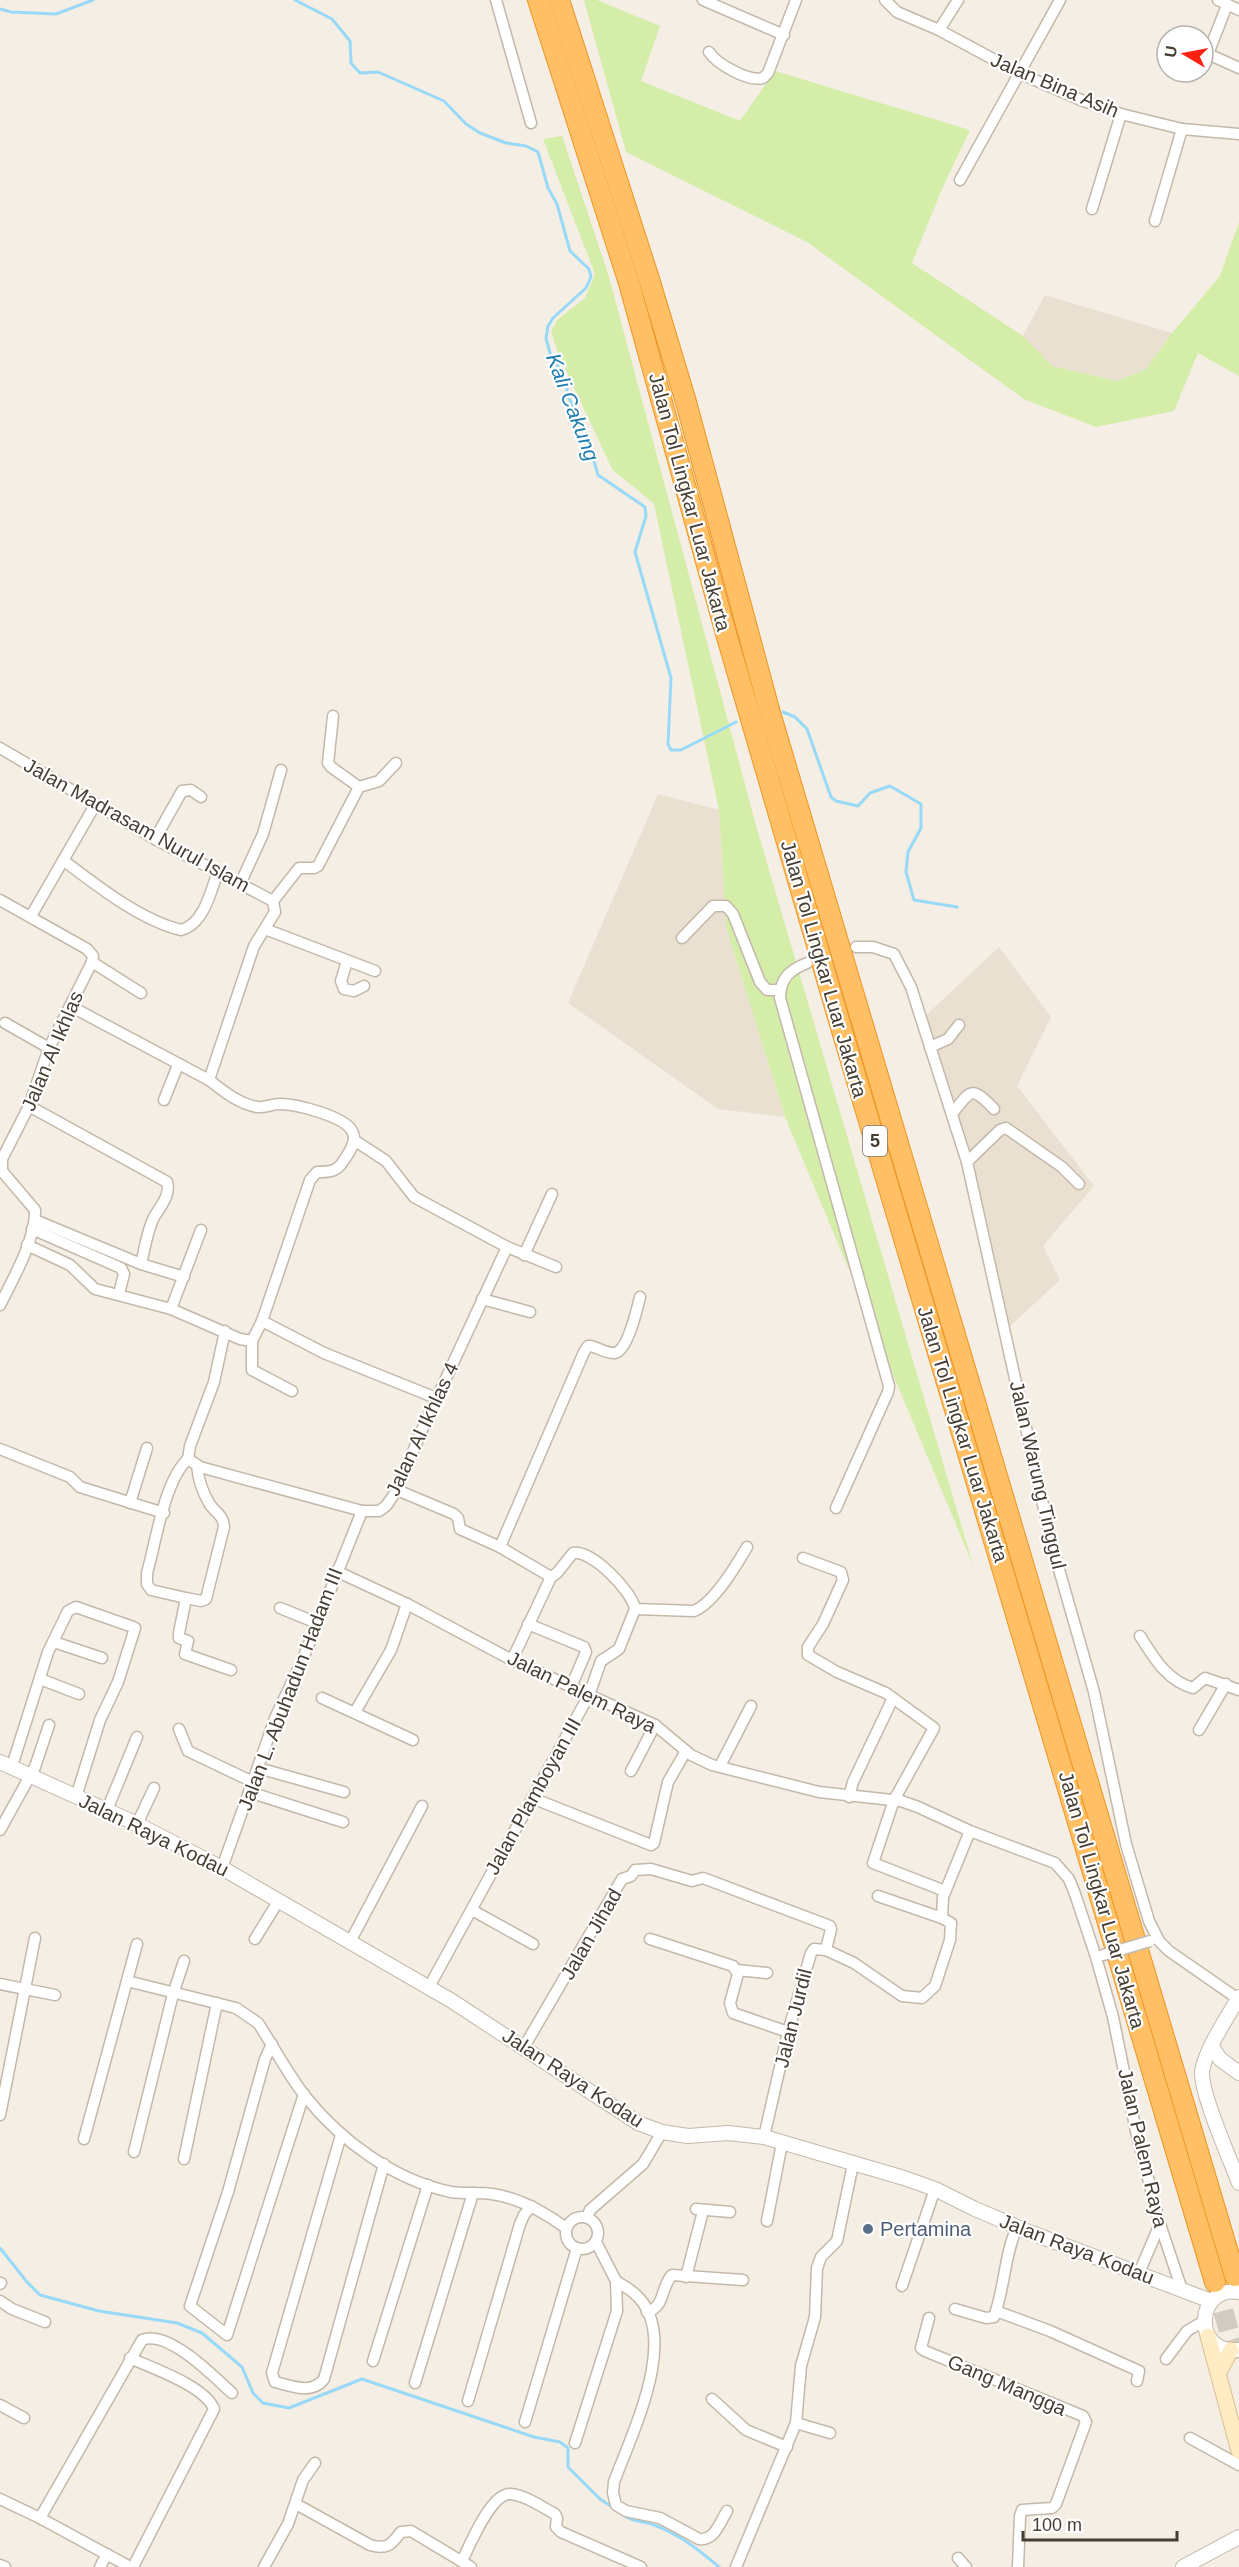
<svg xmlns="http://www.w3.org/2000/svg" width="1239" height="2567" font-family="Arial,sans-serif">
  <rect width="100%" height="100%" fill="#f4eee4"/>
  <g fill="#e9e0d2">
    <polygon points="1045,295 1172,333 1146,369 1117,381 1052,366 1023,336"/>
    <polygon points="658,794 719,810 726,927 785,1117 718,1109 568,1003"/>
    <polygon points="999,947 1051,1017 1017,1086 1094,1186 1043,1246 1060,1280 1006,1330 967,1162 922,1019"/>
  </g>
  <g fill="#d4eda8">
    <polygon points="584,0 597,0 660,26 641,81 740,121 775,71 970,130 942,189 912,263 1023,336 1052,366 1117,381 1146,369 1172,333 1220,276 1239,222 1239,376 1198,353 1174,411 1096,427 1024,399 807,242 626,152"/>
    <polygon points="562,136 609,277 757,829 973,1565 785,1117 726,927 719,810 654,504 612,469 559,355 551,332 557,320 585,298 595,274 543,139"/>
  </g>
  <g fill="none" stroke-linecap="round" stroke-linejoin="round">
    <g stroke="#99d9f8" stroke-width="3">
      <polyline points="295,0 332,19 350,41 351,63 360,73 378,72 444,101 466,124 480,133 506,143 526,146 538,152 548,188 557,204 570,251 589,269 591,277 586,288 553,318 548,326 546,338 550,353 567,381 567,395 584,426 598,475 645,507 646,516 635,552 671,678 668,744 671,750 681,750 736,722"/>
      <polyline points="0,9 11,12 56,14 93,0"/>
      <polyline points="783,712 795,717 807,729 831,797 836,801 858,806 870,793 890,786 921,804 921,828 908,852 906,872 914,900 957,907"/>
      <polyline points="0,2248 27,2282 40,2295 99,2311 177,2323 202,2333 242,2367 253,2393 263,2403 289,2408 362,2379 534,2437 560,2442 568,2448 568,2467 600,2499 615,2509"/>
      <path d="M623,2515c12,8 18,5 31,10 25,9 45,25 65,42"/>
    </g>
    <polyline stroke="#d1cbc1" stroke-width="20" stroke-dasharray="20 10" stroke-linecap="butt" points="1215,2282 1239,2367"/>
    <defs>
      <g id="minor">
        <polyline points="496,0 531,123"/>
        <polyline points="703,0 784,35"/>
        <polyline points="885,0 897,12 939,30 1019,73 1081,100 1121,114 1182,129 1239,134"/>
        <polyline points="1218,0 1239,10"/>
        <polyline points="1227,5 1208,54 1239,68"/>
        <polyline points="939,30 958,0"/>
        <path d="M709,52c8,12 39,30 54,26l5,-5 28,-73"/>
        <polyline points="960,180 1060,0"/>
        <polyline points="1092,209 1121,114"/>
        <polyline points="1155,221 1182,129"/>
        <polyline points="333,716 328,763 331,767 359,787"/>
        <polyline points="0,748 155,839 273,901"/>
        <polyline points="155,839 182,791 191,790 201,797"/>
        <path d="M63,860c33,25 77,60 118,70 23,-6 30,-39 37,-59"/>
        <polyline points="241,882 263,834 281,770"/>
        <path d="M0,900l87,49 6,7 -1,6 -43,86 -20,58 -27,53v12l33,39c1,29 -22,69 -35,95"/>
        <polyline points="273,901 299,868 314,868 318,866 359,787 379,781 396,763"/>
        <polyline points="31,916 95,805"/>
        <polyline points="265,929 375,971"/>
        <polyline points="682,938 713,906 726,906 733,914 760,982 767,990 780,990"/>
        <polyline points="856,947 873,947 894,954 911,987 967,1162 1052,1545 1094,1692 1126,1844 1149,1921 1159,1941 1169,1951 1238,1999"/>
        <polyline points="347,961 341,981 344,989 354,991 364,986"/>
        <polyline points="92,962 141,993"/>
        <path d="M807,963c-17,7 -27,15 -27,35l109,388 -1,6 -52,116"/>
        <polyline points="5,1023 49,1048"/>
        <polyline points="930,1047 948,1039 959,1025"/>
        <polyline points="209,1080 254,946 275,912 273,901"/>
        <polyline points="164,1100 178,1065"/>
        <path d="M29,1106l138,76c4,13 -7,25 -13,35 -7,14 -9,31 -13,47l43,13"/>
        <path d="M952,1114c19,-24 19,-29 42,-5"/>
        <polyline points="967,1162 1000,1130 1006,1128 1062,1167 1079,1184"/>
        <polyline points="35,1220 141,1264"/>
        <polyline points="32,1229 121,1268 124,1274 119,1294"/>
        <path d="M27,1245l43,20 25,24 76,20 69,30 12,2 10,-20 48,-141 7,-8c13,0 20,0 27,-12 5,-7 14,-20 8,-29 -8,-15 -56,-27 -72,-27 -8,0 -15,4 -23,3 -18,-3 -34,-16 -48,-27l-139,-74"/>
        <polyline points="507,1247 556,1267"/>
        <polyline points="524,1255 552,1194"/>
        <polyline points="482,1299 530,1312"/>
        <polyline points="171,1309 201,1230"/>
        <polyline points="262,1321 324,1353 436,1398"/>
        <polyline points="225,1331 214,1382 190,1446 188,1459 200,1467 362,1511 379,1511 386,1506 397,1490 422,1430 507,1247 414,1197 386,1161 354,1140"/>
        <polyline points="252,1341 252,1370 292,1391"/>
        <polyline points="0,1449 70,1477 80,1487 164,1513"/>
        <path d="M188,1459c-24,22 -32,83 -41,114v11l4,6 35,8 -7,35v5l9,3 -3,13 46,16"/>
        <polyline points="397,1490 454,1514 458,1518 460,1529 500,1547 551,1577"/>
        <polyline points="130,1503 147,1448"/>
        <path d="M500,1547l84,-195 4,-6h3c7,2 17,8 24,7 13,-3 22,-44 25,-56"/>
        <polyline points="803,1558 841,1572 843,1580 823,1624 808,1647 808,1655 837,1672 886,1693 934,1728 894,1800 873,1863 945,1891"/>
        <polyline points="336,1571 407,1604 512,1660 655,1725 691,1755 712,1765 819,1792 901,1801 918,1807 970,1831 1055,1863 1069,1879 1075,1894 1096,1957 1113,2017 1137,2136 1160,2224 1182,2290"/>
        <path d="M186,1598l15,3 5,-2 18,-72c0,-12 -10,-15 -15,-24 -7,-12 -11,-25 -12,-38"/>
        <polyline points="280,1608 317,1623"/>
        <path d="M635,1609l59,2c20,-8 42,-45 53,-64"/>
        <polyline points="528,1624 584,1647 586,1652 571,1687"/>
        <path d="M1140,1636c14,22 27,45 53,52l12,-10 34,12"/>
        <polyline points="54,1642 102,1658"/>
        <path d="M512,1660l39,-83 6,-4 16,-20c19,-3 59,38 62,56"/>
        <polyline points="40,1679 79,1694"/>
        <polyline points="322,1698 413,1740"/>
        <polyline points="355,1712 391,1650 407,1604"/>
        <polyline points="179,1729 188,1751 253,1782"/>
        <polyline points="1199,1730 1226,1684"/>
        <polyline points="12,1766 48,1652 68,1611 76,1607 133,1627 135,1628 118,1682 100,1720 76,1797"/>
        <polyline points="720,1766 751,1706"/>
        <polyline points="258,1768 344,1792"/>
        <polyline points="631,1771 655,1725"/>
        <polyline points="249,1792 343,1822"/>
        <polyline points="849,1797 853,1782 893,1698"/>
        <polyline points="532,1798 651,1845 654,1843 668,1782 686,1751"/>
        <polyline points="107,1810 137,1737"/>
        <polyline points="137,1824 154,1788"/>
        <polyline points="0,1830 35,1767 49,1725"/>
        <polyline points="222,1868 276,1716 302,1661 362,1511"/>
        <polyline points="878,1896 942,1918"/>
        <polyline points="472,1910 533,1944"/>
        <polyline points="255,1939 279,1900"/>
        <polyline points="650,1939 733,1966 738,1974 730,2003 733,2013 788,2032"/>
        <polyline points="350,1942 422,1806"/>
        <polyline points="737,1970 767,1973"/>
        <path d="M127,1981l109,27 22,15c16,24 29,50 47,73 36,45 89,84 146,96 14,2 28,0 41,2 28,4 52,18 74,34"/>
        <polyline points="0,1984 55,1995"/>
        <polyline points="429,1987 589,1695 601,1661 619,1649 635,1609"/>
        <polyline points="272,2044 265,2059 228,2192 190,2306 227,2335 304,2094"/>
        <polyline points="524,2047 622,1879 631,1876 635,1870 651,1869 692,1881 703,1878 830,1926 831,1929 826,1950"/>
        <polyline points="0,2115 35,1938"/>
        <path d="M341,2135l-69,238 3,9c17,4 37,13 49,-3l60,-215"/>
        <polyline points="764,2137 788,2032 811,1953 814,1949 826,1950 854,1963 902,1996 922,1998 935,1986 950,1940 951,1923 942,1918 943,1897 970,1831"/>
        <polyline points="84,2139 137,1944"/>
        <polyline points="134,2152 173,1994 184,1961"/>
        <polyline points="184,2159 217,2003"/>
        <polyline points="696,2209 730,2212"/>
        <circle cx="582" cy="2233" r="16"/>
        <polyline points="587,2217 590,2210 643,2164 662,2132"/>
        <polyline points="767,2221 782,2143"/>
        <polyline points="1139,2273 1160,2224"/>
        <polyline points="686,2277 703,2211"/>
        <path d="M616,2281c6,4 14,8 19,13 47,41 -4,141 -21,188l-1,11 3,12 10,6 34,7 39,21c16,2 21,-17 28,-28"/>
        <polyline points="0,2284 1,2283"/>
        <polyline points="902,2286 935,2189"/>
        <polyline points="0,2301 12,2309 45,2322"/>
        <path d="M955,2309l31,9 8,-1c11,-30 10,-61 23,-90"/>
        <polyline points="996,2311 1050,2331 1139,2371 1137,2381"/>
        <path d="M647,2312c19,-6 13,-24 25,-37l71,5"/>
        <polyline points="929,2318 921,2348 925,2351 1083,2416 1086,2422 1056,2504 1052,2508 1022,2510 1020,2516 1018,2567"/>
        <path d="M130,2358c22,10 75,28 84,51l-81,158"/>
        <polyline points="1166,2359 1187,2331 1204,2321"/>
        <polyline points="373,2361 428,2185"/>
        <polyline points="415,2383 473,2193"/>
        <polyline points="712,2399 746,2430 787,2447"/>
        <polyline points="468,2401 520,2224 524,2215 531,2206"/>
        <polyline points="0,2405 24,2418"/>
        <polyline points="525,2422 577,2248"/>
        <polyline points="796,2423 830,2433"/>
        <polyline points="1190,2438 1239,2465"/>
        <polyline points="575,2443 617,2311 616,2281 596,2242"/>
        <polyline points="0,2499 40,2518 130,2567"/>
        <path d="M296,2504l74,41c17,5 21,0 31,-13l10,-1 60,36"/>
        <path d="M40,2518l102,-178c26,-11 72,37 90,53"/>
        <polyline points="958,2558 966,2567"/>
        <path d="M462,2561c8,-16 29,-69 49,-67 16,2 31,13 44,20l2,4 -1,9 5,5 80,35"/>
        <polyline points="0,2565 5,2567"/>
        <polyline points="100,2567 107,2554"/>
        <polyline points="264,2567 288,2524 303,2480 315,2463"/>
        <polyline points="736,2567 796,2423 801,2366 815,2317 817,2268 821,2257 837,2241 853,2164"/>
      </g>
      <g id="tertiary">
        <polyline points="0,1762 137,1824 222,1868 452,2001 638,2123 662,2132 688,2136 728,2133 764,2137 904,2178 935,2189 975,2209 1029,2232 1211,2301"/>
        <path d="M1239,1997c-11,19 -35,55 -37,75 -1,22 28,87 37,111"/>
        <polyline points="1212,2047 1220,2059 1239,2073"/>
        <path d="M1239,2292c-44,-7 -47,63 0,58"/>
        <polyline points="1183,2567 1239,2537"/>
      </g>
      <g id="secondary">
        <polyline points="1208,2336 1239,2451"/>
        <polyline points="1219,2372 1231,2350"/>
      </g>
      <g id="motorway">
        <polyline points="538,0 629,283 725,630 840,1024 1215,2282"/>
        <polyline points="559,0 649,279 686,402 770,713 1235,2276"/>
      </g>
    </defs>
    <use href="#minor" stroke="#c4b8a9" stroke-width="13"/>
    <use href="#tertiary" stroke="#c4b8a9" stroke-width="16"/>
    <use href="#secondary" stroke="#d9c08f" stroke-width="17"/>
    <use href="#motorway" stroke="#ef9524" stroke-width="22"/>
    <use href="#minor" stroke="#fff" stroke-width="10"/>
    <use href="#tertiary" stroke="#fff" stroke-width="14"/>
    <use href="#secondary" stroke="#ffecc4" stroke-width="15"/>
    <use href="#motorway" stroke="#ffc065" stroke-width="20"/>
    <defs>
      <polyline id="minor-bridge" points="1100,1956 1150,1941"/>
    </defs>
    <use href="#minor-bridge" stroke="#c4b8a9" stroke-width="13" stroke-linecap="butt"/>
    <use href="#minor-bridge" stroke="#fff" stroke-width="10"/>
  </g>
  <circle fill="#5c6f8a" stroke="#fff" stroke-width="2" cx="868" cy="2229" r="6"/>
  <g text-anchor="middle" dominant-baseline="central" stroke-width="4.5" stroke-linejoin="round" paint-order="stroke">
    <rect fill="#fff" stroke="#7e7870" stroke-width="1.5" x="863" y="1126" width="24" height="30" rx="4.5"/>
    <g font-size="18" font-weight="bold" fill="#473e33">
      <text x="875" y="1141">5</text>
    </g>
    <g font-size="20" fill="#473e33" stroke="#fff">
      <text transform="translate(1055 85) rotate(23)">Jalan Bina Asih</text>
      <text transform="translate(690 502) rotate(75)">Jalan Tol Lingkar Luar Jakarta</text>
      <text transform="translate(137 825) rotate(29)">Jalan Madrasam Nurul Islam</text>
      <text transform="translate(824 969) rotate(74)">Jalan Tol Lingkar Luar Jakarta</text>
      <text transform="translate(52 1051) rotate(-67)">Jalan Al Ikhlas</text>
      <text transform="translate(422 1429) rotate(-65)">Jalan Al Ikhlas 4</text>
      <text transform="translate(963 1434) rotate(73)">Jalan Tol Lingkar Luar Jakarta</text>
      <text transform="translate(1038 1475) rotate(77)">Jalan Warung Tinggul</text>
      <text transform="translate(290 1689) rotate(-69)">Jalan L. Abuhadun Hadam III</text>
      <text transform="translate(582 1692) rotate(26)">Jalan Palem Raya</text>
      <text transform="translate(533 1796) rotate(-61)">Jalan Plamboyan III</text>
      <text transform="translate(154 1835) rotate(26)">Jalan Raya Kodau</text>
      <text transform="translate(1102 1900) rotate(74)">Jalan Tol Lingkar Luar Jakarta</text>
      <text transform="translate(591 1934) rotate(-60)">Jalan Jihad</text>
      <text transform="translate(793 2018) rotate(-76)">Jalan Jurdil</text>
      <text transform="translate(573 2078) rotate(33)">Jalan Raya Kodau</text>
      <text transform="translate(1143 2148) rotate(77)">Jalan Palem Raya</text>
      <text transform="translate(1077 2249) rotate(21)">Jalan Raya Kodau</text>
      <text transform="translate(1007 2385) rotate(23)">Gang Mangga</text>
    </g>
    <g font-size="20" fill="#4e5e75" stroke="#fff" text-anchor="start">
      <text x="880" y="2229">Pertamina</text>
    </g>
    <g font-size="21" font-style="italic" fill="#1e7cae" stroke="#fff">
      <text transform="translate(573 407) rotate(69)">Kali Cakung</text>
    </g>
  </g>
  <g transform="translate(1185 54) rotate(280)"><circle r="28" fill="#ffffff" stroke="#b5b2ad" stroke-width="1.5"/>
  <path d="M0-4.5L10 22L0 15L-10 22Z" fill="#ff2211"/>
  <text y="-9" font-size="16" font-weight="bold" text-anchor="middle" fill="#473e33">U</text>
  </g>
  <path d="M1023 2531v9h154v-9" fill="none" stroke="#473e33" stroke-width="3"/>
  <text x="1032" y="2531" font-size="18" fill="#473e33" stroke="#ffffff" stroke-width="4.5" paint-order="stroke">100 m</text>
</svg>
